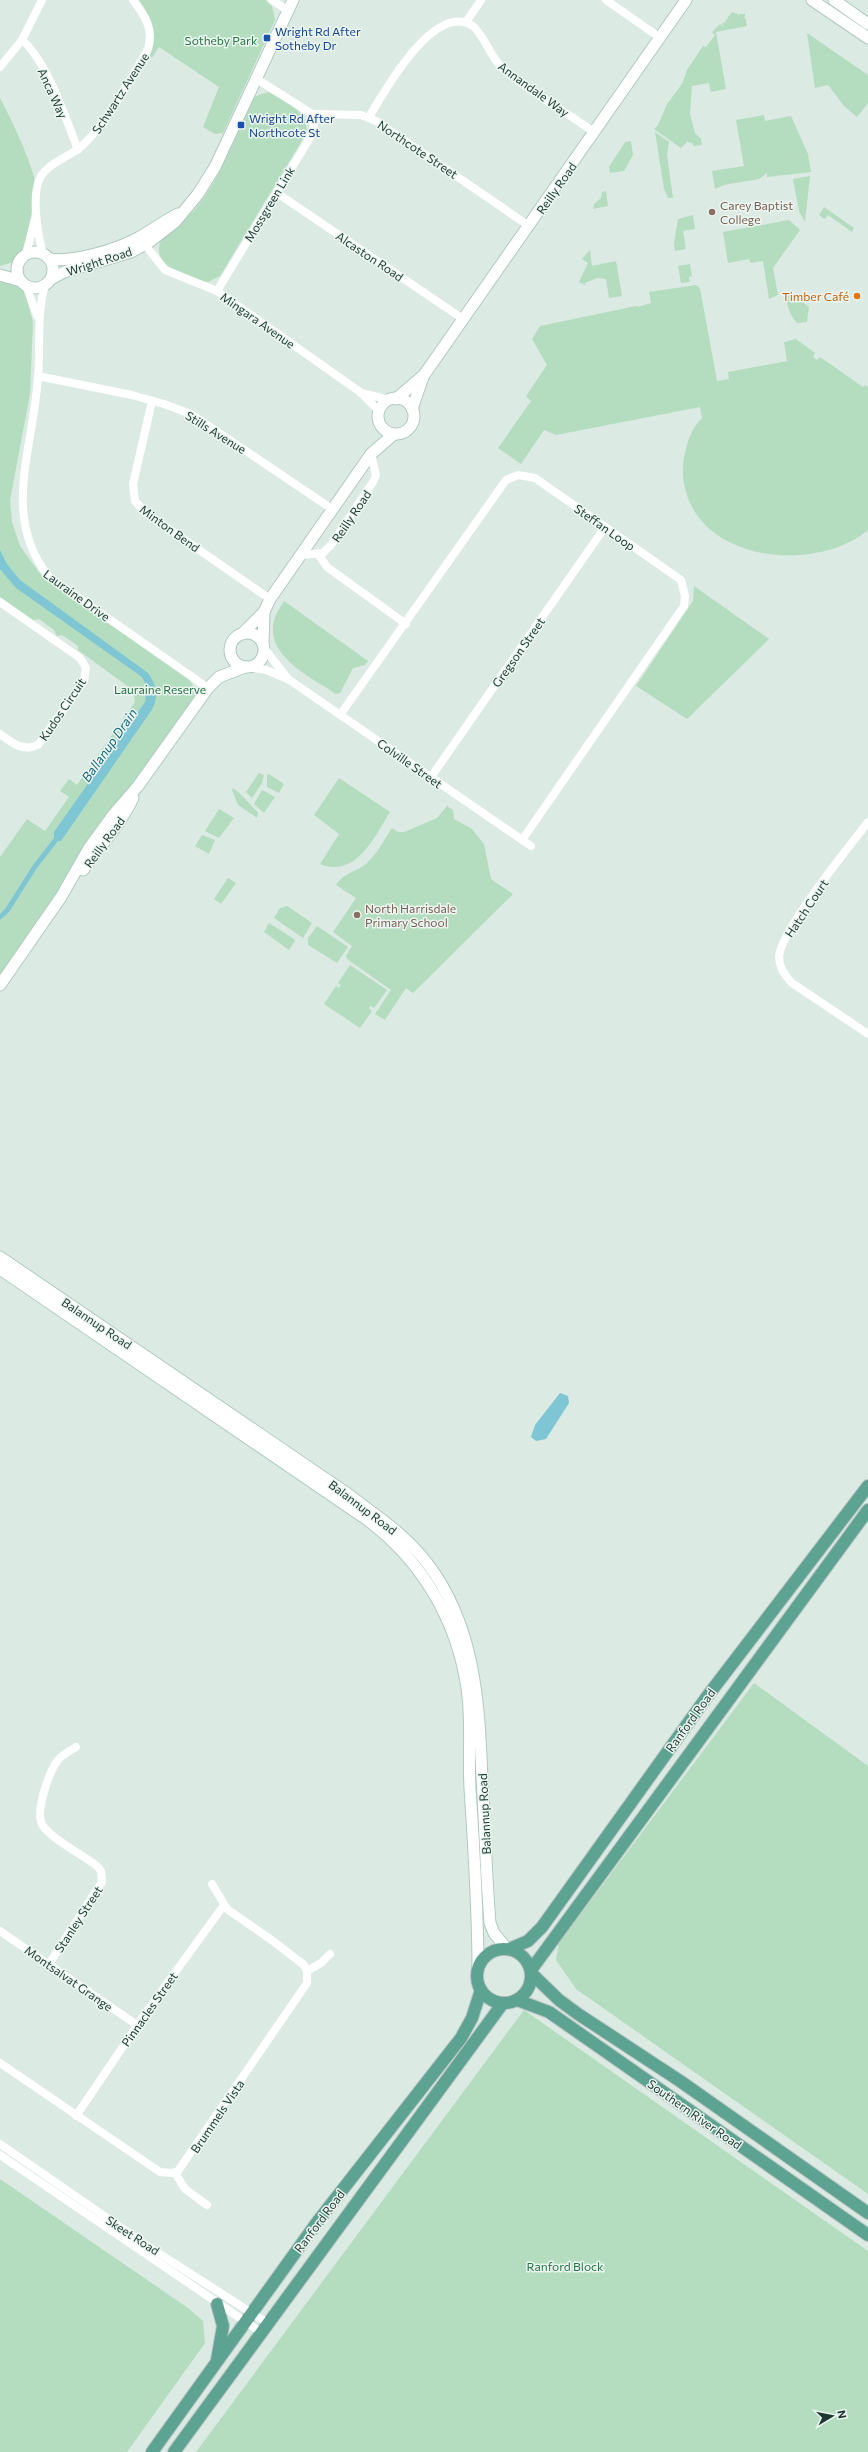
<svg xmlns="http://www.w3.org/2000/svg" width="868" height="2452" font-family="Commissioner,sans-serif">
  <rect width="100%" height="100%" fill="#dceae4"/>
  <g fill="#b3ddbe">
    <path d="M139,0h126l7,6 3,14 -52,113 -8,1 -12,-7 16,-40 -60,-40 -7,11 -2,-2c9,-24 2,-37 -11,-56z"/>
    <polygon points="732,12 738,14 739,17 739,14 745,14 745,17 743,19 746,18 746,22 743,22 746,22 747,26 716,32 726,89 711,92 709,83 692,86 690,114 695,133 701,139 702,145 694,146 692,143 687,142 681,148 654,129 658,125 667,104 682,84 687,70 703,46 706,47 715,35 712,32 720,24 724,27 722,24 724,22 727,23 725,21 727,19 729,20 727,18 730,15 732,17 730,15"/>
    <polygon points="807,33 868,75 868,103 857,117 844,106 828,85 815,88"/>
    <path d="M268,92c17,8 43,21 38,42l-86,142 -12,6c-15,-3 -48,-13 -49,-31 -2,-17 27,-31 37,-43 26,-31 40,-75 58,-111z"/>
    <path d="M0,98c13,25 26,52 34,79 3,11 -7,70 -15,80 -4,6 -13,7 -19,9z"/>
    <polygon points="764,115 765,121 791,116 808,154 811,172 767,177 767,173 759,179 724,185 715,189 712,171 744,166 736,120"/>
    <polygon points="655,132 669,142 667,155 673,198 668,198 664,189"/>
    <polygon points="631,141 633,155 624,171 610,173 609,167 625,142"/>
    <polygon points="810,176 805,222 799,211 793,179"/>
    <polygon points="606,191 608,206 593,209 594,204 601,198 602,192"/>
    <polygon points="824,207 854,228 852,232 828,215 825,219 819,215"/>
    <polygon points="693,215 695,229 683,231 686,249 675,251 674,243 678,219"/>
    <polygon points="789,220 800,230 773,268 778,295 769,299 763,261 751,263 749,259 728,263 723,232"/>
    <polygon points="590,250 592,266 616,261 622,296 609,298 606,279 597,278 585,283 585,285 579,282 588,263 582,259"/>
    <polygon points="690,264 692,276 689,277 690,282 681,283 678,266"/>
    <polygon points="0,281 18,284 24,289 33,322 30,394 10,500 12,522 20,546 43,578 188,677 195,690 193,699 0,976 0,857 27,819 45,831 69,797 60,791 69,779 77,785 135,702 133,690 78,650 78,646 62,635 57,636 54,630 39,619 33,620 0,597"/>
    <path d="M696,285l4,3 17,93 12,-2 -1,-7 59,-11 -3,-19 12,-3 19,14 -2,4 4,3 3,-3 43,30 2,-2 3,2v143c-48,40 -150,34 -178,-27 -6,-14 -9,-30 -6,-45 3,-15 6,-28 18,-40l-2,-11 -144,28 -12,-5 -23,34 -23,-16 33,-47 -5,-5 21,-31 -15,-26 8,-13 96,-20 2,1 13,-4 -2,-11z"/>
    <path d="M788,291l21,16 -2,15 -10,1c-7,-7 -13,-23 -9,-32z"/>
    <polygon points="694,586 769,639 687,719 636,686 693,601"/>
    <path d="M284,601l84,60 -3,4 -12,3 -13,25 -4,1c-25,-17 -74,-39 -61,-77 2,-5 6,-11 9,-16z"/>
    <polygon points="259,773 264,775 262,783 252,798 246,792"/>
    <polygon points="269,774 284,784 279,793 267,787 267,775"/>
    <path d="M339,778l51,34c-15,24 -34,67 -70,52l19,-30 -25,-19z"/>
    <path d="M233,788c11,8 16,16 25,24l-1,6 -19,-13 -6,-15z"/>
    <polygon points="262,790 275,797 264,813 254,804"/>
    <path d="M447,806l6,4 1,9 18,10 12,15 7,35 22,15 -100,99 -7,-5 -21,32 -10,-6 16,-24 -44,-31 -1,-3 6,-10 -19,-14 23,-34 -20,-13c7,-12 20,-13 30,-21 11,-10 18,-24 26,-36l6,4h6l33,-14z"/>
    <polygon points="219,809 234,818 219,838 205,831"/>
    <polygon points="202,835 215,840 209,854 195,846"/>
    <polygon points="228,878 236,883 221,904 214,899"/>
    <polygon points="287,906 312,923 303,938 274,918 280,908"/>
    <polygon points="269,923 294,939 295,941 289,950 264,932"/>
    <polygon points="317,926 348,947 337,963 308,945 308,938"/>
    <polygon points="350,965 387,990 374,1008 371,1006 369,1008 372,1011 360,1028 324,1004 336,986 339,988 341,985 338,983"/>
    <polygon points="754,1683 868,1766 868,2194 576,1989 556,1960 559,1943"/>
    <polygon points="524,2010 868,2251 868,2452 196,2452"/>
    <polygon points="0,2179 188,2308 203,2321 205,2343 127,2452 0,2452"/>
  </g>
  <g fill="#7fc6d4">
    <path d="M0,550l7,14 13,16 128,93c9,12 11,26 3,38l-90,130h-3l-21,27 -28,44 -9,8v-6l5,-5 28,-44 21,-27v-6l91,-130 2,-15 -5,-10 -126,-89 -16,-19z"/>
    <polygon points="560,1393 568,1396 569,1403 546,1439 536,1441 531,1437 535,1425"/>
  </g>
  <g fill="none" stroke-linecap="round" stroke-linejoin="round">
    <defs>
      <g id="secondary">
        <polyline points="812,0 868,38"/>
        <polyline points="834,0 868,24"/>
        <circle cx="35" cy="270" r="18"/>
        <path d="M50,259c24,4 67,-10 88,-21 14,-8 26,-17 40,-24"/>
        <polyline points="0,275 21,281"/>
        <polyline points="51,279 64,272 131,252 148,243 175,222 198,194 215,167 293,0"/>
        <circle cx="396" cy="416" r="18"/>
        <polyline points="396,399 424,375 686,0"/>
        <polyline points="412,409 423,377"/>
        <circle cx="247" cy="650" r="17"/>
        <polyline points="242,634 264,612"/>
        <polyline points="263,644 264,612 270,599 371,454 394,434"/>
        <path d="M83,870c17,-24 37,-45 50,-72"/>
        <polyline points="0,985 61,897 89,848 113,815 138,786 208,688 219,677 245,667"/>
        <path d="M0,1257l345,235c29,22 60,42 82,71 48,62 52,140 55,215 3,49 4,97 8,145l4,10 13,16"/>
        <path d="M0,1269l369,252c54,41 88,100 98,167 5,33 1,67 3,100 4,60 8,121 8,181"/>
      </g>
      <g id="primary">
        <circle cx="504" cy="1976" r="27"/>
        <polyline points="509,1949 528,1941 542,1927 706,1698 868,1486"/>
        <polyline points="531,1970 868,1510"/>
        <polyline points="531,1973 559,2000 578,2014 680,2081 868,2213"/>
        <polyline points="517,2000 549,2012 868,2235"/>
        <polyline points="217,2304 223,2326 217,2360"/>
        <polyline points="152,2452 318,2221 461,2038 472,2018 481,1990"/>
        <polyline points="174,2452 503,2003"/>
      </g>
    </defs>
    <use href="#secondary" stroke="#afcac0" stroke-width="13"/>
    <use href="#primary" stroke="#bbc4c2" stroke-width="14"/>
    <g stroke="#fff" stroke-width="8">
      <polyline points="272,0 287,10"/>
      <polyline points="606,0 659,37"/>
      <polyline points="466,22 481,0"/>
      <path d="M22,40c25,21 44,79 56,110"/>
      <polyline points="0,67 22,40 42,0"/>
      <polyline points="255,78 312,114 361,115 376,121 529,226"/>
      <path d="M369,117c14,-23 65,-117 104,-91 10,8 17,30 29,42 28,24 62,43 92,64"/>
      <polyline points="277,193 463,319"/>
      <polyline points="142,241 165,270 217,291 360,392 379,411"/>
      <polyline points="26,254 35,219"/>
      <path d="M43,254c-5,-18 -12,-59 -3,-76 8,-16 33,-22 45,-35 26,-26 44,-62 63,-94 6,-20 -3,-33 -15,-49"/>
      <polyline points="26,285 37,316"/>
      <path d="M45,285c-9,31 -4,60 -7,91 -4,72 -38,140 11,201l159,111"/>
      <polyline points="217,291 311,136 316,115"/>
      <polyline points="38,376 132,395 164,404 191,414 332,509"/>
      <polyline points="361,393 390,400"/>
      <polyline points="152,401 133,484 135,501 146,513 270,599"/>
      <polyline points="301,555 323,553 331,545 373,482 376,475 371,454"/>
      <polyline points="319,555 327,567 406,624"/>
      <path d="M0,602l80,56 6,10 -2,13 -46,64c-15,7 -26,-2 -38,-11"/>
      <polyline points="264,648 288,679"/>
      <polyline points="249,667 266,670 288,679 531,846"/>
      <polyline points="340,715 506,480 518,475 535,478 681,580 685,596 684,606 522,840"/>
      <polyline points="431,777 605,527"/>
      <path d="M868,822c-19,25 -88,109 -89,135 0,11 6,19 13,26l76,51"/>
      <polyline points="0,1931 137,2025"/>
      <path d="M49,1964l53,-82 -1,-11 -4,-5c-15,-12 -43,-25 -54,-40 -9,-13 6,-54 15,-66 5,-6 12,-9 18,-13"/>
      <polyline points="307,1971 321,1963 330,1954"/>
      <polyline points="0,2063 160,2172 171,2173 178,2171 307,1983 307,1971 304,1965 273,1941 227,1909 212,1884"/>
      <polyline points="76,2116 147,2011 224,1905"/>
      <polyline points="0,2144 149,2247 269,2324"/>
      <polyline points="0,2155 262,2333"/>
      <polyline points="175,2173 185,2189 207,2205"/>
    </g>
    <use href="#secondary" stroke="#fff" stroke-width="11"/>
    <use href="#primary" stroke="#5da391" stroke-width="12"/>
  </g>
  <g fill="#1a4fb4" stroke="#ecf6f1" stroke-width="1.5">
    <rect x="263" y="34" width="8" height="8" rx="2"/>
    <rect x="237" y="121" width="8" height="8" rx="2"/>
  </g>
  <g fill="#8d6e63" stroke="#ecf6f1" stroke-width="1.5">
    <circle cx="712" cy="212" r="4"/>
    <circle cx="357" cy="915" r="4"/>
  </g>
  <circle fill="#e8710a" stroke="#ecf6f1" stroke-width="1.5" cx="857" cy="296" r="4"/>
  <g text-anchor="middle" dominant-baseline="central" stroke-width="3" stroke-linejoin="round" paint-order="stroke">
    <g font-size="12" fill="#164399" stroke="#ecf6f1" text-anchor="start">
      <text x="275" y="31">Wright Rd After<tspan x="275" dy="14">Sotheby Dr</tspan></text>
      <text x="249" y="118">Wright Rd After<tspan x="249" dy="14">Northcote St</tspan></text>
    </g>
    <g font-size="12" fill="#257343" stroke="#ecf6f1">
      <text x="221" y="40">Sotheby Park</text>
      <text x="160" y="689">Lauraine Reserve</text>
      <text x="565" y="2266">Ranford Block</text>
    </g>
    <g font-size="12" fill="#1d3932" stroke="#ecf6f1">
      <text transform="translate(534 89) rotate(36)">Annandale Way</text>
      <text transform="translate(53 93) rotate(65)">Anca Way</text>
      <text transform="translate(120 93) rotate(-57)">Schwartz Avenue</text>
      <text transform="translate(418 149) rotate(34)">Northcote Street</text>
      <text transform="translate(556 188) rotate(-55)">Reilly Road</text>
      <text transform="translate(269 204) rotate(-59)">Mossgreen Link</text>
      <text transform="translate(370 256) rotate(34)">Alcaston Road</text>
      <text transform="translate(99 261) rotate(-18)">Wright Road</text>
      <text transform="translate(258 320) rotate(35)">Mingara Avenue</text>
      <text transform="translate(216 432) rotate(32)">Stills Avenue</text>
      <text transform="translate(351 516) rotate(-56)">Reilly Road</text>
      <text transform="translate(605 527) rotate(35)">Steffan Loop</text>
      <text transform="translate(170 528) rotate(36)">Minton Bend</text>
      <text transform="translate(77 595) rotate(36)">Lauraine Drive</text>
      <text transform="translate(518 652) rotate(-55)">Gregson Street</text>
      <text transform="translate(62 709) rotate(-56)">Kudos Circuit</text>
      <text transform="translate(410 763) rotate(35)">Colville Street</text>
      <text transform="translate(104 842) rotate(-54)">Reilly Road</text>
      <text transform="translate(806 908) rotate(-56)">Hatch Court</text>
      <text transform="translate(97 1323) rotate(34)">Balannup Road</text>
      <text transform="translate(363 1507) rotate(37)">Balannup Road</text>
      <text transform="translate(690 1720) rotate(-54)">Ranford Road</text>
      <text transform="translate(484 1814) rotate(-93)">Balannup Road</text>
      <text transform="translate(78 1919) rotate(-57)">Stanley Street</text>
      <text transform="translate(69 1978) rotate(35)">Montsalvat Grange</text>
      <text transform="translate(149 2009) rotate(-55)">Pinnacles Street</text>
      <text transform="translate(695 2114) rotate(35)">Southern River Road</text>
      <text transform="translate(217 2116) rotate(-56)">Brummels Vista</text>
      <text transform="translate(319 2221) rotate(-53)">Ranford Road</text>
      <text transform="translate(133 2235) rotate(33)">Skeet Road</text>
    </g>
    <g font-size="12" fill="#785e54" stroke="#ecf6f1" text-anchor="start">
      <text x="720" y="205">Carey Baptist<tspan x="720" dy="14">College</tspan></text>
      <text x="365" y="908">North Harrisdale<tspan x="365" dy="14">Primary School</tspan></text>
    </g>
    <g font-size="12" fill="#c56008" stroke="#ecf6f1" text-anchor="end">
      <text x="849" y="296">Timber Café</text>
    </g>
    <g font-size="13" font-style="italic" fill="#146778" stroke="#ecf6f1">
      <text transform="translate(109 745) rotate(-55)">Ballanup Drain</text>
    </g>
  </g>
  <g transform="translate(832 2416) rotate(80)" stroke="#ecf6f1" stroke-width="3" paint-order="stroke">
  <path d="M0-3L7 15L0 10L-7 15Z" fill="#1d3932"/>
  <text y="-6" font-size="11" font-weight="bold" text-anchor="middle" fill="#1d3932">N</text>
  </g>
</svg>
